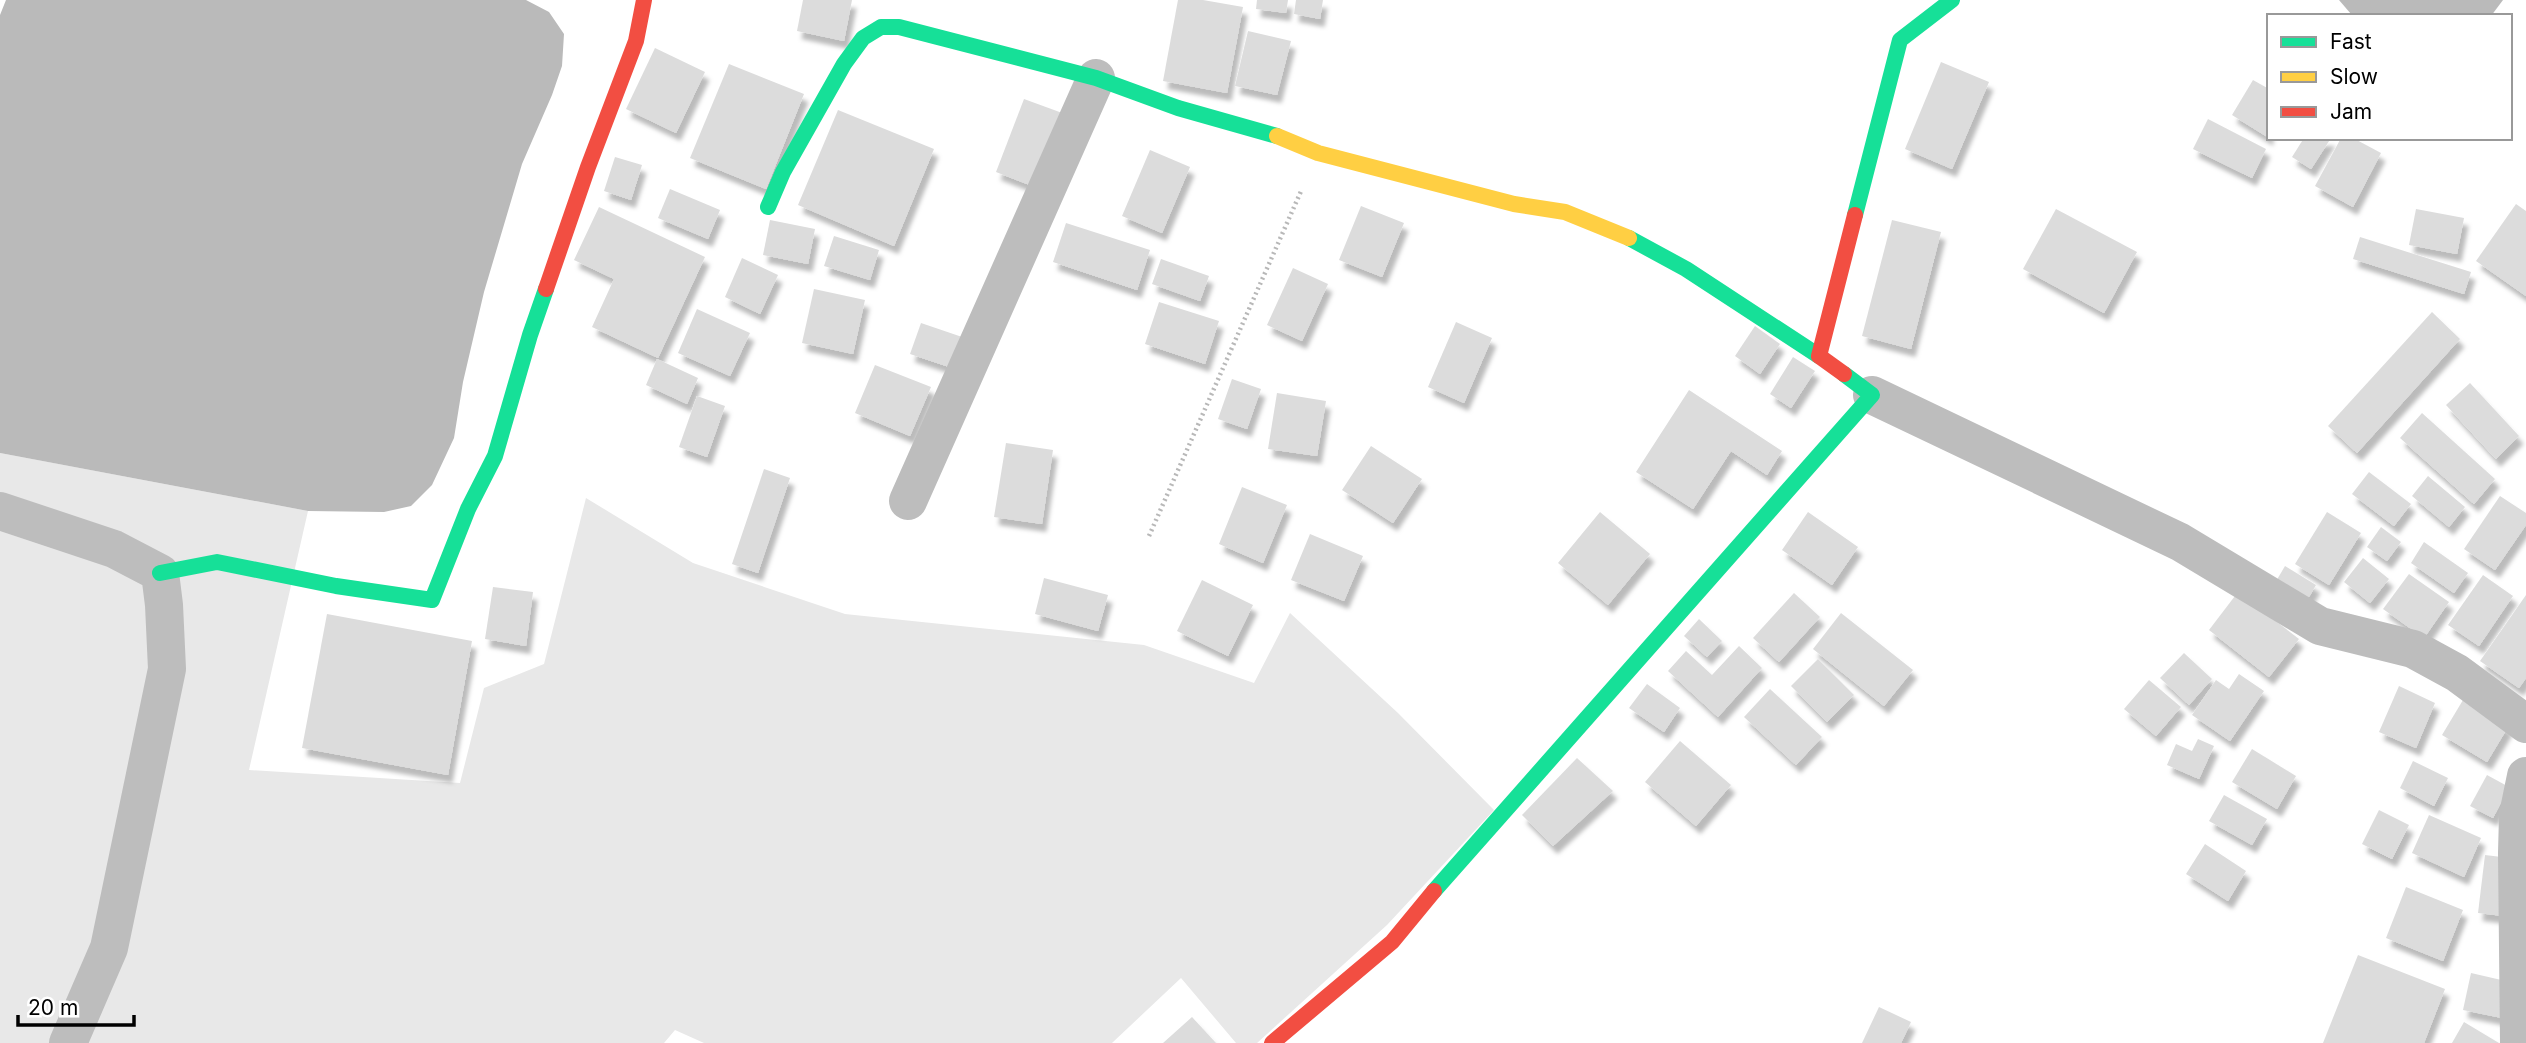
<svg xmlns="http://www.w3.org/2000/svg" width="2526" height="1043" font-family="Inter,sans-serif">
  <defs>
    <filter id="shadow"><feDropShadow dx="4.5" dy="8" stdDeviation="2" flood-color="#0004"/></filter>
  </defs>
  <rect width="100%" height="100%" fill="#fff"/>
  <polygon fill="#e8e8e8" points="0,453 308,511 249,770 460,783 484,688 544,664 586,498 693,563 845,614 1144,645 1254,683 1290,613 1398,713 1494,810 1387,925 1257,1043 1236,1043 1181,978 1112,1043 704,1043 675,1030 664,1043 0,1043"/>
  <g fill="#bababa">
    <polygon points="6,0 526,0 549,12 564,34 562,66 552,95 522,164 484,292 463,382 454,438 432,485 411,506 384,512 308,511 0,453 0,15"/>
    <polygon points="2339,0 2503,0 2491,16 2351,14"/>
  </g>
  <g fill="#dcdcdc" filter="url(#shadow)">
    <polygon points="803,0 852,0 844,41 797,31"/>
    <polygon points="1178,0 1203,0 1243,7 1227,93 1163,81"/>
    <polygon points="1257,0 1288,0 1286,13 1256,9"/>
    <polygon points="1296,0 1323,0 1320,19 1294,14"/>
    <polygon points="1248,31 1291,41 1277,95 1235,86"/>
    <polygon points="655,48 705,72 676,133 626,109"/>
    <polygon points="1941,62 1989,82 1952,169 1905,149"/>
    <polygon points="729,64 804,94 766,189 690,158"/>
    <polygon points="2253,80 2269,89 2269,138 2232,115"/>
    <polygon points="1024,99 1065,114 1037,188 996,172"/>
    <polygon points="838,110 934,149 894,246 798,205"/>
    <polygon points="2208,119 2266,149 2252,178 2193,149"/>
    <polygon points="2304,138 2331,138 2311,169 2292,157"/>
    <polygon points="2341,138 2353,138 2381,153 2353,207 2315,186"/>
    <polygon points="1150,150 1190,167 1162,233 1122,216"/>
    <polygon points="615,157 642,165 631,200 604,191"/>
    <polygon points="670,189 720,210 708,239 658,218"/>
    <polygon points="2516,204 2526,211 2526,296 2476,261"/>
    <polygon points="1361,206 1404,223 1382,277 1339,260"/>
    <polygon points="599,207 705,257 658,358 592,327 614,279 574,260"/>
    <polygon points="2056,209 2137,252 2104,313 2023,269"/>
    <polygon points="2416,209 2464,218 2457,254 2409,245"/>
    <polygon points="770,220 815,229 808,264 763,255"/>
    <polygon points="1892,220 1941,232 1911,349 1862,336"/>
    <polygon points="1066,223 1150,250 1137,290 1053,262"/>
    <polygon points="834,236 879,250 870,280 824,266"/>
    <polygon points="2360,237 2471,272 2464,294 2353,259"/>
    <polygon points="742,258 778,275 760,314 725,297"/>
    <polygon points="1161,259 1209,276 1200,301 1152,284"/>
    <polygon points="1293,268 1328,284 1302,341 1267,325"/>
    <polygon points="814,289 865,300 853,354 802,343"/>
    <polygon points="1159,302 1219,321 1205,364 1145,344"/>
    <polygon points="697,309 750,333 730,376 678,353"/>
    <polygon points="2432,312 2460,339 2357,453 2328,426"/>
    <polygon points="1456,322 1492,338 1464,403 1428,387"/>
    <polygon points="921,323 968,339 958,370 910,354"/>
    <polygon points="1755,326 1780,344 1760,374 1735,356"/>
    <polygon points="1793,357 1815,371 1791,408 1770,394"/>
    <polygon points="657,359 698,378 687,404 646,385"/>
    <polygon points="875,365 931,387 910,436 855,413"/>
    <polygon points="1232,379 1261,389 1247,429 1218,419"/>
    <polygon points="2470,383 2519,436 2496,459 2446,405"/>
    <polygon points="1689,390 1782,451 1767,475 1731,451 1693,509 1636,472"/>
    <polygon points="1277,393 1326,401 1317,456 1268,449"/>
    <polygon points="697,396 725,406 707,457 679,447"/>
    <polygon points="2422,413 2495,479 2474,504 2400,438"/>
    <polygon points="1006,443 1053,450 1042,524 994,517"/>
    <polygon points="1371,446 1422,479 1393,523 1342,490"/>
    <polygon points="764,469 790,478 758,573 732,564"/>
    <polygon points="2369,472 2411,504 2394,526 2352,494"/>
    <polygon points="2428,476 2465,507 2449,527 2412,496"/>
    <polygon points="1242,487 1287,505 1263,563 1219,544"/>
    <polygon points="2500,496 2526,513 2526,525 2495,570 2464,549"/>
    <polygon points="1600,512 1650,554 1608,605 1558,563"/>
    <polygon points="1808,512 1858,547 1832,585 1782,550"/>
    <polygon points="2327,512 2361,533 2329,585 2295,564"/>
    <polygon points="2381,527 2401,542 2387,561 2367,547"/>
    <polygon points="1310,534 1363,556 1344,601 1291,580"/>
    <polygon points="2424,542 2468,573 2454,593 2411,563"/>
    <polygon points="2363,558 2389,579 2370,603 2344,582"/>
    <polygon points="2285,566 2316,585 2306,602 2275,583"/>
    <polygon points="2409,574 2449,602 2424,638 2383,609"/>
    <polygon points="2483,575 2513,596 2479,646 2448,625"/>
    <polygon points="1044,578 1108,595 1098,631 1035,614"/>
    <polygon points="1202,580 1253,605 1228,656 1177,631"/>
    <polygon points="493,587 533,592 526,646 485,639"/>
    <polygon points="2238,592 2299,639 2269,677 2209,630"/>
    <polygon points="1794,593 1820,617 1779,662 1753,638"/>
    <polygon points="2526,595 2526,678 2519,688 2480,661"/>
    <polygon points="1841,613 1913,670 1884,706 1813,649"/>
    <polygon points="327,614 472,641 448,775 302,748"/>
    <polygon points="1699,619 1722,641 1707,657 1684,636"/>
    <polygon points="1739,646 1762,668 1718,717 1668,671 1686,651 1712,675"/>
    <polygon points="2184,653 2212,679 2189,705 2160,678"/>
    <polygon points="1818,659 1854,695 1827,722 1791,686"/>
    <polygon points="2239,674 2264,691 2230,741 2192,715 2216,680 2229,689"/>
    <polygon points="2149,680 2181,707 2156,736 2124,709"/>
    <polygon points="1647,684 1680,708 1664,732 1629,708"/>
    <polygon points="2399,686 2435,703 2416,748 2379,732"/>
    <polygon points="1770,689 1822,737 1796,765 1744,717"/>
    <polygon points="2463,700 2508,727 2487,762 2442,735"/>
    <polygon points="2198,739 2214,746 2199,779 2167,765 2176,744 2192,751"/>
    <polygon points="1680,741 1731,785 1696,826 1645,782"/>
    <polygon points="2252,749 2296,776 2277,809 2232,782"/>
    <polygon points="1577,758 1613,791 1553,846 1522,815"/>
    <polygon points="2413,761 2448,778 2434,806 2400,788"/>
    <polygon points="2487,775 2509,787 2493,818 2470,806"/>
    <polygon points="2224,795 2267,819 2252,845 2209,821"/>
    <polygon points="2379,810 2409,825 2392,859 2362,844"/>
    <polygon points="2429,815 2481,838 2464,877 2412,853"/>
    <polygon points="2205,844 2246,871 2228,901 2186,874"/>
    <polygon points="2485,855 2510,858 2503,916 2478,913"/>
    <polygon points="2406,887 2463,910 2443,961 2386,938"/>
    <polygon points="2358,955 2445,989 2424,1043 2323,1043"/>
    <polygon points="2471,973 2510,982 2502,1018 2463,1010"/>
    <polygon points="1879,1007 1911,1022 1901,1043 1862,1043"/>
    <polygon points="1192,1017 1216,1043 1163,1043"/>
    <polygon points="2464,1022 2499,1043 2452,1043"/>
  </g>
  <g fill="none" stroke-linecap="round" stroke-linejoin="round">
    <polyline stroke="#b8b8b8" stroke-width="4.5" stroke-dasharray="2 3.5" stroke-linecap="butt" points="1149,536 1302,189"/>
    <g stroke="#bdbdbd" stroke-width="38">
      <polyline points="1872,395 2180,542 2320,626 2413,649 2457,673 2526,724"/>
      <polyline points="908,501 1096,78"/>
      <polyline points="0,511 114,549 160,573 164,605 167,669 109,948 68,1043"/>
      <polyline points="2519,1043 2517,853 2518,815 2526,776"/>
    </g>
    <g stroke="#16e098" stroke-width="16">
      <polyline points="768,207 783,172 844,64 863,38 881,27 899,27 1096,78 1178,108 1277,136"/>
      <polyline points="1855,215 1900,40 1952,0"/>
      <polyline points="1629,238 1686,269 1819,356"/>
      <polyline points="160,573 217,562 336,586 432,600 468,509 495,456 530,335 546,289"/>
      <polyline points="1434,891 1872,395 1844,374"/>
    </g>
    <polyline stroke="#ffcf43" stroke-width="16" points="1277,136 1318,153 1514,204 1565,212 1629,238"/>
    <g stroke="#f24e42" stroke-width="16">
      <polyline points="546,289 588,167 636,41 644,0"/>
      <polyline points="1844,374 1819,356 1855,215"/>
      <polyline points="1272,1043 1392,942 1434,891"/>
    </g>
  </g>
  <rect x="2267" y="14" width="245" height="126" fill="#ffffff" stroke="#999999" stroke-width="2"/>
  <rect x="2281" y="37" width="35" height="10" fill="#16e098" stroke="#999999" stroke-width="2"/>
  <text x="2330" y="49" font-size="21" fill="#000000">Fast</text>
  <rect x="2281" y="72" width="35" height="10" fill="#ffcf43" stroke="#999999" stroke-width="2"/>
  <text x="2330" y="84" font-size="21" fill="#000000">Slow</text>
  <rect x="2281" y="107" width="35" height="10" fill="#f24e42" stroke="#999999" stroke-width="2"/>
  <text x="2330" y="119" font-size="21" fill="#000000">Jam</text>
  <path d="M18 1015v10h116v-10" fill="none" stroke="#000000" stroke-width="3.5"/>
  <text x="28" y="1015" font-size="21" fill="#000000" stroke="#ffffff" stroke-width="5" paint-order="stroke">20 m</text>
</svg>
